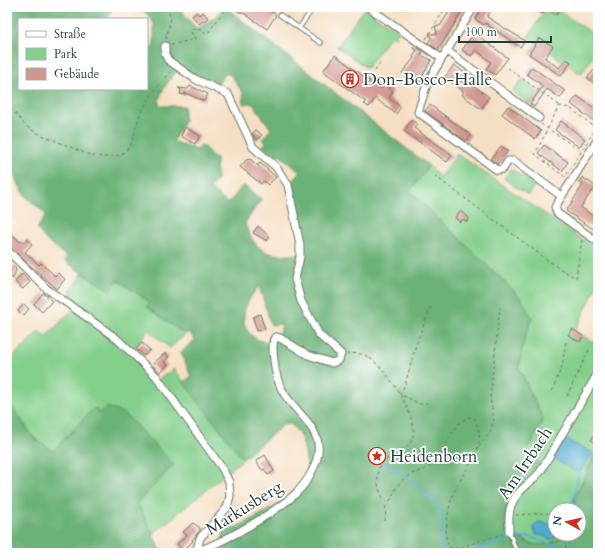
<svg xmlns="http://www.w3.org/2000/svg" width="605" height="560" font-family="Cardo,serif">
  <rect width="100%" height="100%" fill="#fff"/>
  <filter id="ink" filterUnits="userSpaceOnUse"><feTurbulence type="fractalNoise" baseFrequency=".025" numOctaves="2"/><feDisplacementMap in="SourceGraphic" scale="8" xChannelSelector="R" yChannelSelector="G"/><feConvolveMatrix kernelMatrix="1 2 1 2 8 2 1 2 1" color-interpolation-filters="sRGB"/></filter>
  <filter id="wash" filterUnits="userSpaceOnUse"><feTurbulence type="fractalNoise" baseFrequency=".012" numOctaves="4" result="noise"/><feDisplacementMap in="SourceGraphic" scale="16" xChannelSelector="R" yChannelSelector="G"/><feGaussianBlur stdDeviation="0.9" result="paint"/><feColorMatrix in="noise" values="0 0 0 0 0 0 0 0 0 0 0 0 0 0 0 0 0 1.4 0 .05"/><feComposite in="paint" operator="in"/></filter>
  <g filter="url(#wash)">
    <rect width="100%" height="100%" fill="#f5dfc4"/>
    <g fill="#85cf8c" stroke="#528660">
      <polygon points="547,7 553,7 598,37 598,49 581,74 528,37"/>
      <polygon points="364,9 399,31 395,37 391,35 367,68 337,47"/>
      <polygon points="522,79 538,92 530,104 512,91"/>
      <path d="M457,154l141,96v33l-23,48 23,14v103l-23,49v13h-20v24h8c-9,9 -20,14 -33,9 -13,-5 -22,-12 -24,-28 -2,-16 29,-79 37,-96l-24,-51 5,-29 8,-21 -12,-21 -110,-106 19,-25 11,11z"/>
      <polygon points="511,169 535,185 528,195 504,179"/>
      <polygon points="82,273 110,290 117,279 150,302 147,307 189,331 170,348 148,330 130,354 156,381 174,369 243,459 153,534 137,503 99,413 95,408 53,451 34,438 7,400 7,363 39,331 46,337 75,307 65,299"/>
    </g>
    <g fill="#6cb278" stroke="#467856" fill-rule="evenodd">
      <path d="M7,7h106l-5,12h-89v70h128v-40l7,-4v-21l-8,-12 -12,-5h44l19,22 21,-14 7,-8 204,159 -19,25 110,106 12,21 -8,21 -5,29 24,51 -18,37 16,9c-3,5 -5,9 -8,13 -10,12 -27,18 -27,36 0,23 28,37 48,28 3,-1 6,-5 9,-8h16v-24h-4v-13l23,-49v105h-374l-1,-21c18,-5 48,-23 64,-34 8,-7 14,-16 20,-25 -1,-18 -2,-37 -17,-49l-7,1 -40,34 -60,-77 8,-5 -10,-25 14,-12 -6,-8h-8l-34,-25 3,-5 -32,-22 -8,10 -28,-17 -18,-13 3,-3 -18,-14 -12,-14 9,-15 -21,-18 -18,-34zM180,68l37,17 8,-11h5l13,19v11l9,-1 19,26 -9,10 5,4 -5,3 8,6 11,4 19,16 -8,11 9,38 1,33c-31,3 -47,1 -57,-31l16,-24 -18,-14 -15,19 -18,-16 7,-8 -1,-21 -14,-14 -5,5 -24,-9 11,-19v-16h-25c-1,-14 12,-28 21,-38zM259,286l12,39 11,-1 -2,9h-10l-2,9c-13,-1 -24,-10 -24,-24 -1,-11 8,-24 15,-32z"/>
      <polygon points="7,400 34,438 53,451 94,408 99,413 107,407 125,414 174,465 137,503 162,553 7,553"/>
    </g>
    <g fill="#51aacf" stroke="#387482">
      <polygon points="563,438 593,453 579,473 554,459"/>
      <polygon points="539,522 551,524 556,535 555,538 550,540 544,536 536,535 533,527"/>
    </g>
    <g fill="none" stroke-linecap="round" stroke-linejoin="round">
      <g stroke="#51aacf" stroke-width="2">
        <polyline points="377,456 381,462"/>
        <polyline points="383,463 407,476"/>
        <polyline points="408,476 434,500 443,513 441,533 442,553"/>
        <polyline points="571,510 579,472"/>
        <polyline points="513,538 530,537 572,552 571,534"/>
        <polyline points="246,548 259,553"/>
        <polyline points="471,553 476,549 509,539"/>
      </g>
    </g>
    <g id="blocks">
      <g fill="#d19690">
        <polygon points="232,7 265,7 276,15 267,29 242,12 241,13"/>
        <polygon points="447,7 465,7 438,50 428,43 431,38 429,34 437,34 435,26 440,26 449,12"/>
        <polygon points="482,7 493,7 487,17 525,41 520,47 485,23 484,25 475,19"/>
        <polygon points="531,7 553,7 559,11 556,15 546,8 542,14"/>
        <polygon points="197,12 199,15 203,12 208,18 199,24 192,16"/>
        <polygon points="474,33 508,58 495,75 486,69 491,62 476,50 471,56 462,50"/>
        <polygon points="539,38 553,46 545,58 559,68 566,59 571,62 561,76 529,54"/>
        <polygon points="415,46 423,52 421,55 431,60 418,85 402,73 414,58 413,57 417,50 413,48"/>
        <polygon points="335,55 381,89 384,84 393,91 389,98 401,107 396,114 375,98 369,107 364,104 366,102 323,71"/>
        <polygon points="454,65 465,73 460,80 468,86 470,83 489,97 481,109 462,95 464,92 445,77"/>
        <polygon points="532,67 565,91 560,98 547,89 534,107 530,104 543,86 527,74"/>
        <polygon points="594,70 598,73 598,86 587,78"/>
        <polygon points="190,86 208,94 204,101 185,93 185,95 180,94 181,90 178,88 188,89"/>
        <polygon points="577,96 598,111 598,118 595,122 571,104"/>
        <polygon points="430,105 471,135 466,141 425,111"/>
        <polygon points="508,106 541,131 535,139 502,114"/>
        <polygon points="412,120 417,124 414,128 452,155 447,162 404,131"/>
        <polygon points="561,121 585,139 579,147 555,130"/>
        <polygon points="185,127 200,136 195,144 181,136"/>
        <polygon points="256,130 262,135 257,140 252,134"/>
        <polygon points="544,145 568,162 562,171 538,153"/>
        <polygon points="501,146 508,151 498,164 491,159"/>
        <polygon points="250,159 258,166 260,163 276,177 268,185 264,181 261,184 240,167 246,160"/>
        <polygon points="582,177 598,188 598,196 592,191 581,207 598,220 598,232 566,211 583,185 579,182"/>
        <polygon points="460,211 469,218 467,222 463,219 460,222 455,218"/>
        <polygon points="258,226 270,237 267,241 253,233"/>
        <polygon points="7,229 20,242 21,240 24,243 27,239 32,244 25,252 39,265 41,263 55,276 58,273 65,279 57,289 7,245"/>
        <polygon points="11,265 16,269 13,279 7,274 7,270"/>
        <polygon points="22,274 30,282 23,289 15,282"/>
        <polygon points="43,293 52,301 42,312 34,304"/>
        <polygon points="24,304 29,309 23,316 18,311"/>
        <polygon points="260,314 265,329 257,331 253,317"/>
        <polygon points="572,329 583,336 580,342 568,335"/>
        <polygon points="142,343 150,350 144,356 136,349"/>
        <polygon points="165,353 169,357 164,362 168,365 160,372 152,365"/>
        <polygon points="598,429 598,444 591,440"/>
        <polygon points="265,455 274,471 268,475 264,469 262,470 256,461"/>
        <polygon points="193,523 200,528 200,530 192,540 193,541 183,551 177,544 187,535 183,532"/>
      </g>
    </g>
  </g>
  <g filter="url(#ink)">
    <use href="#blocks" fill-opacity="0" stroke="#6a7666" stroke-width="1"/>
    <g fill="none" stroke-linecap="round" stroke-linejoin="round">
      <defs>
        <g id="lane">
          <polyline points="280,15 321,43"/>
          <polyline points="299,28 314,7"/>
          <polyline points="509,531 517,553"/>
        </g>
        <g id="street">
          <polyline points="368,7 441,58"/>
          <polyline points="474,7 428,81 418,112 497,170 503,169 508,161 514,161 561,196"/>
          <path d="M165,46v8l3,6 27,19 33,15 25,53 23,20 12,18 12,60v12l-5,22 6,22 18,34 22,19 -2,6 -7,3 -24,-8 -28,-17 -4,-1 -2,2c-2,7 -1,14 0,21 1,13 4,24 11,35 10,15 26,26 32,44 6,20 -10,45 -25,58 -22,18 -69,46 -95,54"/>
          <polyline points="446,50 539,118"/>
          <polyline points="598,139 555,207 557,213 598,242"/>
          <polyline points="7,250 47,289 116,338 156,376 222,468 229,482 230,496 227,508 200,538 196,553"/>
          <path d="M509,531c0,-8 -1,-18 2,-25 4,-14 20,-23 29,-34l58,-99"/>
        </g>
      </defs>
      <use href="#lane" stroke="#6a7666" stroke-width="5.5"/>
      <use href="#street" stroke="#6a7666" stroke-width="9"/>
      <g stroke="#6a7666" stroke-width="1" stroke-dasharray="3 3" stroke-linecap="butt">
        <polyline points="166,39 171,18 167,7"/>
        <polyline points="426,39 446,7"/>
        <polyline points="171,45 195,39 191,32 192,29 201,30 204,33 208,33 227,7"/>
        <polyline points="508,68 559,105"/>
        <polyline points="375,71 380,63"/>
        <polyline points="7,104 26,126 35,132 92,156 105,157 121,155 131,145 140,114 153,92 172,71"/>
        <polygon points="559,106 570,108 596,128 565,177 535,154"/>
        <polyline points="541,124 581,151"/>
        <polyline points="435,176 557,267 576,278 582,239"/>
        <path d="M347,354c7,-1 15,-1 21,3 18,10 53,62 44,83 -5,11 -23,16 -32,24 -4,13 -3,28 6,38l5,-2c8,-27 23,-25 45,-36l9,-19 13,-21 10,-7 6,1c17,31 -11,49 -21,77 -5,13 -7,32 -7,46l3,6 8,1 46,-14"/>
        <polyline points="552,391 562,366 566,342"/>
        <polyline points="567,396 589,350"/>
        <polyline points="428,403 420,404 400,394 405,385 416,345 431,306"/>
        <polyline points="479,447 490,433 494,420 490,398 500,307"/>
        <polyline points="516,515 547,513 555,517"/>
        <polyline points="385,521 386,503"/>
        <polyline points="565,534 566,553"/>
      </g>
      <use href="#lane" stroke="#fff" stroke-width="3.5"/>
      <use href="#street" stroke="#fff" stroke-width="7"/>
    </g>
  </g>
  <defs>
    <symbol id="building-ring" viewBox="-11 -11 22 22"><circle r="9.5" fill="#fff" stroke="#c8321e" stroke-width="1.5"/><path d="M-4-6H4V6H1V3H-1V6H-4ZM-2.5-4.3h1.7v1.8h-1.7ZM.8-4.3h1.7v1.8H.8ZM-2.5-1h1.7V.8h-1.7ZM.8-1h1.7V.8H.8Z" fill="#c8321e"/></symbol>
    <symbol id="sight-ring" viewBox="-11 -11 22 22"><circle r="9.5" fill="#fff" stroke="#c8321e" stroke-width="1.5"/><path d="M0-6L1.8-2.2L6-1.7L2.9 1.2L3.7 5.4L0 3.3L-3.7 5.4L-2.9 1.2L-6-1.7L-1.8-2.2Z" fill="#c8321e"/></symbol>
  </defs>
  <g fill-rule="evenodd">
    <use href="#building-ring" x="340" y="69" width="20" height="20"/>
    <use href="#sight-ring" x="367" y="446" width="20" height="20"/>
  </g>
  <g text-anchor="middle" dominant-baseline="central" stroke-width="3.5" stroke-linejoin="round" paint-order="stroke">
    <g font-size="17" fill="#1f3d34" stroke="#fff" text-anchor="start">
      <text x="363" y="79">Don-Bosco-Halle</text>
      <text x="390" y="456">Heidenborn</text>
    </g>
    <g font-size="17" fill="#1f3d34" stroke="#fff">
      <text transform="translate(525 463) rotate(-56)">Am Irrbach</text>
      <text transform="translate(244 508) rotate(-32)">Markusberg</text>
    </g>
  </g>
  <rect width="605" height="560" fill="none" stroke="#fff" stroke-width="24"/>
  <rect x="18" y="18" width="130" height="72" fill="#ffffff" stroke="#a5b1ae"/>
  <rect x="26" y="31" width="20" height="6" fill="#ffffff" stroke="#a5b1ae"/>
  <text x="54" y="38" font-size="12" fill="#1f3d34">Straße</text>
  <rect x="26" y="48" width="20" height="12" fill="#85cf8c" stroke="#a5b1ae"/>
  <text x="54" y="58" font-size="12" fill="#1f3d34">Park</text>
  <rect x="26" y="68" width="20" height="12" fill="#d19690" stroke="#a5b1ae"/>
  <text x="54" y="78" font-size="12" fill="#1f3d34">Gebäude</text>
  <g transform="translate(567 522) rotate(278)"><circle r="19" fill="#ffffff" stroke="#a5b1ae"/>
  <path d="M0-3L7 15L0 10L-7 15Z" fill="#c8321e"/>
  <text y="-6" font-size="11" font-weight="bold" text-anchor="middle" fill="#1f3d34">N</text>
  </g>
  <path d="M459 36v6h92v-6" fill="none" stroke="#1f3d34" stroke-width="2"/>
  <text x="465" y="36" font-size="12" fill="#1f3d34" stroke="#ffffff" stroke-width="3" paint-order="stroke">100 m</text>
</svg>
